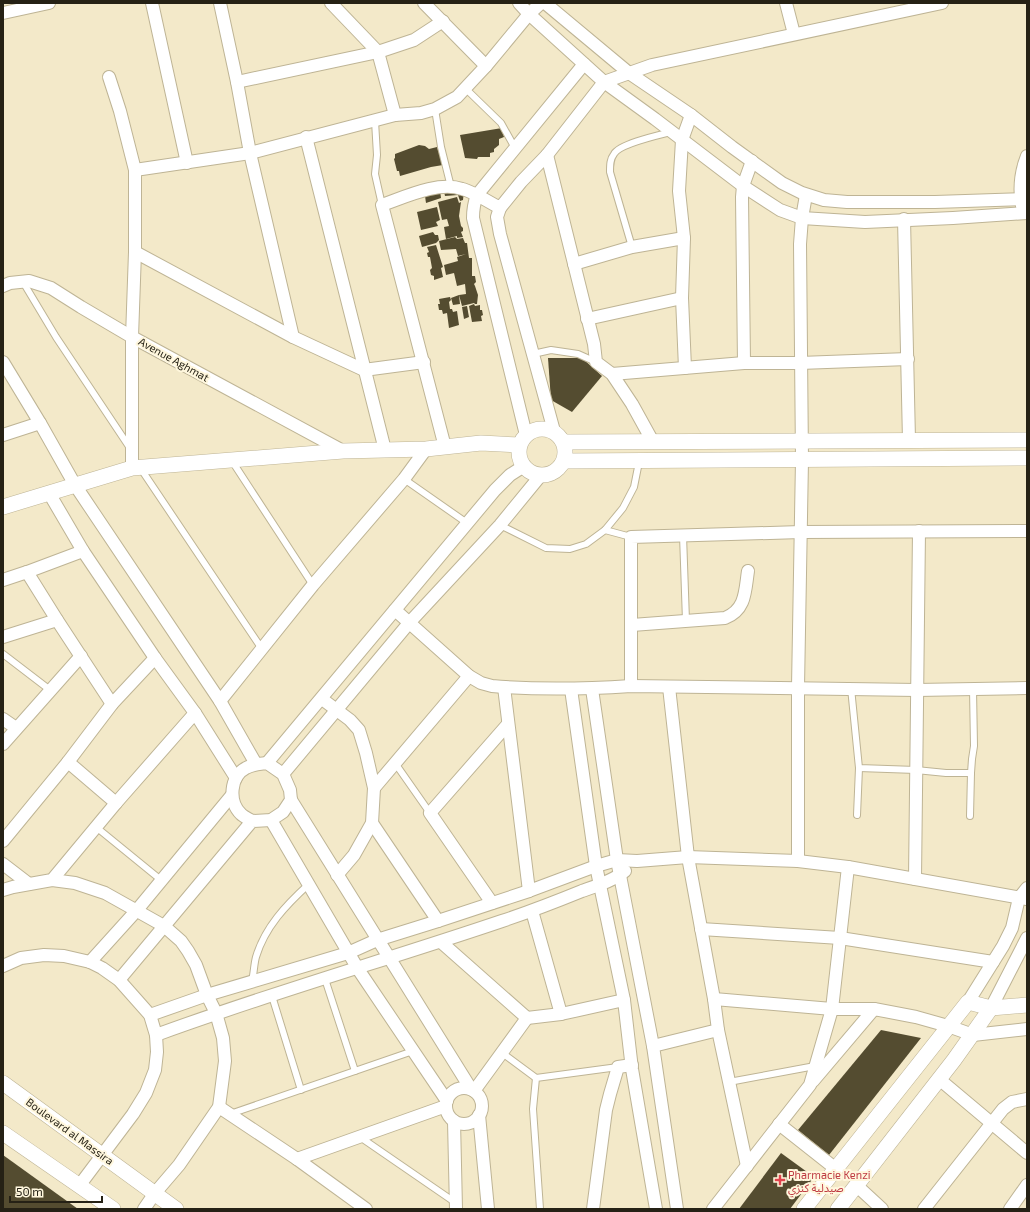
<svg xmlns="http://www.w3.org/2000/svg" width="1030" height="1212" font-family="'Exo 2','Noto Sans Arabic',sans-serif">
  <rect width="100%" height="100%" fill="#f3e9c9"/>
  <g fill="#544c30">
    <polygon points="502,128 504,137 499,139 499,145 494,149 494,152 490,153 490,157 478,157 477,159 465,158 460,135"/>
    <polygon points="419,145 425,146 429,149 437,147 443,165 431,167 400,176 399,171 397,171 394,159 395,158 395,154"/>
    <polygon points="443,187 464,191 463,200 460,201 458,195 445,196"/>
    <polygon points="440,190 441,198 426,203 425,196"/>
    <polygon points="457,197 459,203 461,202 459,216 461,226 463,228 463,231 461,232 463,237 457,238 457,236 446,239 444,227 449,226 447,219 442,220 438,202"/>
    <polygon points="437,207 440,220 436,222 438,226 421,230 417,212"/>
    <polygon points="433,232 435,235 438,235 439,240 436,243 422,247 419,236"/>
    <polygon points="455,237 457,239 463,238 465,243 467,243 469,258 472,258 472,276 475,276 476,282 474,284 475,286 478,295 477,304 475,304 474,303 462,306 459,295 460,304 453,305 451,298 459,295 466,294 465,284 457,286 454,273 446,275 444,265 458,261 457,257 466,254 458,256 456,249 441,250 439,241"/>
    <polygon points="436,245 443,267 441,268 443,277 434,280 434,276 431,275 430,270 432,268 430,257 428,257 427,253 429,252 427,247"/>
    <polygon points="450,297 451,300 449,302 450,309 452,309 453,312 457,311 459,325 449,328 447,313 443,314 442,310 439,310 438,304 440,304 439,299"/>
    <polygon points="474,304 475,306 480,305 480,310 482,310 483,315 481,316 482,321 472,322 469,306"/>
    <polygon points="467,306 469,317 464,319 462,307"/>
    <polygon points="548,358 582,358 602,376 572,412 551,400"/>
    <polygon points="881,1030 921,1038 829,1155 798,1130"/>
    <polygon points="781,1153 814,1177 790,1209 739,1209"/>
    <polygon points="3,1155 78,1209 3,1209"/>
  </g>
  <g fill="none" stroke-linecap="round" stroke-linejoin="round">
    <defs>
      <g id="service">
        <polyline points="465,88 501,123 515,148"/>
        <polyline points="435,109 441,147 451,187"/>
        <polyline points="375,121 377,155 375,174 382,205"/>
        <path d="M632,247l-22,-75c0,-7 0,-13 4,-18 5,-10 45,-19 57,-22"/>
        <polyline points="23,282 56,337 130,448"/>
        <polyline points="533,354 551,350 578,354 596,362"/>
        <polyline points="232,461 313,585"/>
        <polyline points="141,469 262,649"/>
        <polyline points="404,479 467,523"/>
        <polyline points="500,525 546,548 570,549 586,544 605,530 623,508 634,487 639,462"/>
        <polyline points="605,530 631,537"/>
        <polyline points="683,535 686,621"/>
        <polyline points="3,654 50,690"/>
        <polyline points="851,688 859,768 916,770 946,773 971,773 972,759 974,746 973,689"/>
        <polyline points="395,763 430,813"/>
        <polyline points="857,815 859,768"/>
        <polyline points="970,816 971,773"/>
        <polyline points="96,827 161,880"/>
        <polyline points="325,979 355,1071"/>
        <path d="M252,981c2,-8 2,-17 4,-24 9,-30 30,-52 53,-73"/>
        <polyline points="272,996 301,1090"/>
        <polyline points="501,1052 536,1078"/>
        <polyline points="729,1082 815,1066"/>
        <polyline points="230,1114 413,1051"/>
        <polyline points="360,1137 456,1203"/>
        <polyline points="540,1209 533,1109 536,1078 618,1067"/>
      </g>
      <g id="minor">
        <polyline points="152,3 187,163"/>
        <polyline points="220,3 237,82 250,153 293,337"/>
        <polyline points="331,3 378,52 395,115"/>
        <polyline points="424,3 486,66"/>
        <polyline points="519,3 529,14 604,82 655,119 743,186 780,210 802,218 865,222 953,218 1027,213"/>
        <polyline points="545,3 629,73 691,115 732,147 782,183 802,193 824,200 847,202 935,202 1027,199"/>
        <polyline points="786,3 794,34"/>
        <polyline points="3,13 49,3"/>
        <polyline points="109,77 120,111 135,170"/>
        <polyline points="237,82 378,52 414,40 443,21"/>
        <polyline points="306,137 385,450"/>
        <polyline points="547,155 604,82 652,65 942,3"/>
        <path d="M1022,206c-3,-17 -1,-35 5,-50"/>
        <polyline points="500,208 497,217 500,234 554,431"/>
        <polyline points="904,219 909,440"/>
        <polyline points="135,252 293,337 364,370 424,362"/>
        <polyline points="574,264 632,247 684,238"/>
        <polyline points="3,286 10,283 29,281 51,288 81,307 132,337 343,451"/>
        <polyline points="587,319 682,298"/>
        <polyline points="3,362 40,423 75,485 220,701 256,764"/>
        <polyline points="744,363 742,197 743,186 752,161"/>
        <polyline points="685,368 682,298 684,238 679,191 682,140 691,115"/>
        <polyline points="612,374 744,363 800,363 908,359"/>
        <polyline points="3,435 40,423"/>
        <path d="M526,435l-53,-217c0,-8 1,-15 4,-23l23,13 21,-26 26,-27 47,189 2,18 16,12 20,30 21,38"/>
        <path d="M445,447l-63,-242c23,-8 56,-24 80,-16 5,1 10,4 15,6l107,-131"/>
        <polyline points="132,468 132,337 135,252 135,170 250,153 395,115 421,113 435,109 457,97 486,66 529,14 541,3"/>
        <polyline points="49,493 83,551 155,658 195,713 236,778"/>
        <polyline points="27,572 57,620 112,704"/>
        <polyline points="3,580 27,572 83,551"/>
        <path d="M395,610l74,66 12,7 11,3c46,4 93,3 139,0l286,4 110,-2"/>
        <path d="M632,625l93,-7c21,-8 20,-27 23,-47"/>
        <polyline points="3,637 57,620"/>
        <polyline points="631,686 631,537 801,532 1027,531"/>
        <polyline points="504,687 529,891"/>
        <polyline points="571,689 596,866 624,1000 632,1069 656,1209"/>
        <polyline points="592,689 617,860 653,1046 677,1209"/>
        <polyline points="322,699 350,720 359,730 366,753 374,788 372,823 354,855 337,875"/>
        <polyline points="220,701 313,585 404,479 426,449"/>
        <polyline points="3,719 16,728"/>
        <polyline points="3,744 81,656"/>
        <polyline points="68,762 116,803"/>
        <polyline points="267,763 495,490 510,475 524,466"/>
        <polyline points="283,774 409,623 500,525 541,475"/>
        <polyline points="374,788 469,676"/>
        <polyline points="291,800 471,1089"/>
        <polyline points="271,820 358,969 447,1101"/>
        <polyline points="372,823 438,921"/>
        <polyline points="3,841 68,762 112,704 155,658"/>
        <polyline points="798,861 798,687 802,460 800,244 802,218 806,195"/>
        <polyline points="3,864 29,884"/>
        <polyline points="915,879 919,531"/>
        <polyline points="52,880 75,883 105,893 164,926 181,941 188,951 196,965 207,995 216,1013 223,1038 225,1061 219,1107 179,1165 155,1193 144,1209"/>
        <polyline points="3,890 13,887 52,880 116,803 195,713"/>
        <polyline points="492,903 430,813 508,724"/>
        <polyline points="532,911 561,1014"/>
        <polyline points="701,929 840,938 993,962"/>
        <polyline points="441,942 527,1018 474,1091"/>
        <polyline points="90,962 137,910 232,795"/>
        <polyline points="3,966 21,958 44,955 64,956 90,962 102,968 119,980 150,1015 156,1035 157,1052 155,1070 146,1093 133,1114 79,1186"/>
        <path d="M119,980l133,-159 19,-1 12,-8 8,-12 -1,-10 -7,-16 -16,-11c-7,1 -14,1 -21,5 -16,8 -18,34 -5,46 3,3 8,5 11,7"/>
        <polyline points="714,999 832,1009 874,1009 916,1017 948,1026 973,1035 1027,1029"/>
        <polyline points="968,1002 1003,946 1012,928 1019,898 1027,888"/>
        <polyline points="991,1008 1027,938"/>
        <polyline points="150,1015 207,995 348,953 377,940 438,921 529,891 596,866 617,860 637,861 688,857 798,861 848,867 1027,899"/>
        <polyline points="527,1018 561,1014 624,1000"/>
        <polyline points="718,1030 747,1166"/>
        <path d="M156,1035c114,-42 231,-75 346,-114 27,-9 53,-19 80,-30 14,-5 31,-10 43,-20"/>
        <polyline points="653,1046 718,1030 714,999 688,857 669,687"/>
        <polyline points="939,1079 1027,1153"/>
        <polyline points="813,1081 874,1009"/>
        <circle cx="464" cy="1106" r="18"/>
        <polyline points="219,1107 297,1159 366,1209"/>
        <polyline points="479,1115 488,1209"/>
        <polyline points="454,1121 456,1209"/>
        <polyline points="779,1124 836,1169"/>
        <polyline points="297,1159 446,1106"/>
        <polyline points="856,1185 882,1209"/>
        <polyline points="593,1209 606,1110 610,1094 618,1067 632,1065"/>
        <polyline points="713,1209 810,1085 832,1009 848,867"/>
        <polyline points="924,1209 1003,1109 1012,1102 1027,1099"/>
        <polyline points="1010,1209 1027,1185"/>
      </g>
      <g id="tertiary">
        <circle cx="542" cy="452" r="23"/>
        <polyline points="564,442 1027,440"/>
        <polyline points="564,461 1027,458"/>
        <polyline points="3,507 132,468 343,451 426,449 481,443 519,445"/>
        <polyline points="3,1083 176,1209"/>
        <polyline points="3,1133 113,1209"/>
        <polyline points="804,1209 968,1002 991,1008 1027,1005"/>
        <polyline points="838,1209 954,1060 991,1008"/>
      </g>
    </defs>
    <use href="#service" stroke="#beb495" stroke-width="8"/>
    <use href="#minor" stroke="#beb495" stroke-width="14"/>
    <use href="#tertiary" stroke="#beb495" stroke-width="16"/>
    <use href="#service" stroke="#fff" stroke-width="6"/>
    <use href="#minor" stroke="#fff" stroke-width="12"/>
    <use href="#tertiary" stroke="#fff" stroke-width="15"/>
  </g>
  <path fill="#e0444e" stroke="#fff7dd" stroke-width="1.5" d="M778 1174h4v4h4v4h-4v4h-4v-4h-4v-4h4z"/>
  <g text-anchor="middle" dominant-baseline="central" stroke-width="4" stroke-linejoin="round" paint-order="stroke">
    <g font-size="11" fill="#252115" stroke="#fff7dd">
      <text transform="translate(174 359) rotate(29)">Avenue Aghmat</text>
      <text transform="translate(70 1131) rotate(36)">Boulevard al Massira</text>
    </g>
    <g font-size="11" fill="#be3a42" stroke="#fff7dd" text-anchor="start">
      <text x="788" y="1174">Pharmacie Kenzi<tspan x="788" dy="13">صيدلية كنزي</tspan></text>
    </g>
  </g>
  <rect width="1030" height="1212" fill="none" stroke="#252115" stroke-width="8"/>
  <path d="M10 1196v6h92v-6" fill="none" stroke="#252115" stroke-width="2"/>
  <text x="16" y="1196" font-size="12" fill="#252115" stroke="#fff7dd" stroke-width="3" paint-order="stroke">50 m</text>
</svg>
